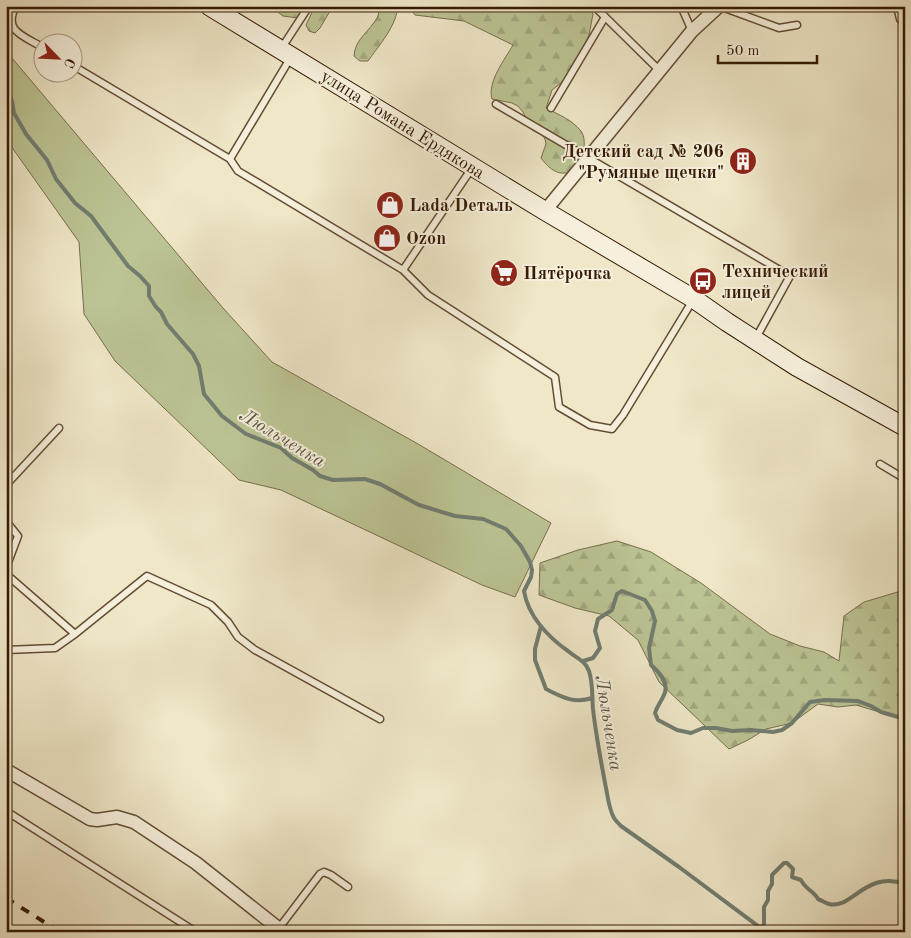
<svg xmlns="http://www.w3.org/2000/svg" width="911" height="938" viewBox="0 0 911 938" font-family="'Old Standard TT',serif">
<style>
.grass{fill:#bcc494;stroke:#786e4c}
.forest{fill:url(#forest-firs);stroke:#786e4c}
.lines{fill:none;stroke-linecap:round;stroke-linejoin:round}
.stream{stroke:#717d70;stroke-width:4}
.lane-casing{stroke:#634c34;stroke-width:9}
.street-casing{stroke:#634c34;stroke-width:15}
.secondary-casing{stroke:#341903;stroke-width:20}
.lane{stroke:#f5efdb;stroke-width:6}
.street{stroke:#f5efdb;stroke-width:12}
.secondary{stroke:#f5efdb;stroke-width:18}
.rail{stroke:#341903;stroke-width:4;stroke-dasharray:9 9;stroke-linecap:butt}
.labels{text-anchor:middle;stroke-width:4;stroke-linejoin:round;paint-order:stroke}
.street-label{font-size:18px;fill:#341903;stroke:#f5efdb}
.poi-label{font-size:18px;font-weight:bold;fill:#341903;stroke:#f5efdb;text-anchor:start}
.water-label{font-size:19px;font-style:italic;fill:#585343;stroke:#f5efdb}
</style>
<defs>
<pattern id="forest-firs" width="22" height="20" patternUnits="userSpaceOnUse" patternTransform="scale(1.25)"><rect width="22" height="20" fill="#bcc494"/><path d="M5 1l3.5 6h-7zM16 11l3.5 6h-7z" fill="#a2a87e"/></pattern>
</defs>
<rect width="100%" height="100%" fill="#efe7c8"/>
<filter id="stains"><feTurbulence type="fractalNoise" baseFrequency=".004" numOctaves="4"/><feColorMatrix values="0 0 0 0 .2 0 0 0 0 .09 0 0 0 0 .02 0 0 0 .5 -.17"/></filter>
<radialGradient id="worn" r=".72"><stop offset=".6" stop-color="#630" stop-opacity="0"/><stop offset="1" stop-color="#630" stop-opacity=".3"/></radialGradient>
<!-- grass -->
<path class="grass" d="M6,51L223,308L272,362L418,444L551,523L515,597L482,585L281,490L239,480L115,361L84,314L79,242L6,139Z"/>
<!-- forest -->
<path class="forest" d="M270,6H305L298,18L283,16Z
M315,6H333L320,28L315,33L309,31L306,25Z
M380,6H397C399,23 377,48 368,61H360L354,56C355,39 369,32 377,18C379,14 379,10 380,6Z
M408,6H547L560,12L566,6H588L593,14L589,35L578,59L561,83L552,90L546,108C559,115 571,119 581,131C593,148 570,198 541,158L546,144L545,139L542,135L532,130L523,112L518,106L512,103L492,99C487,82 505,59 513,45L464,21L415,15Z
M617,541L651,552L701,583L770,634L800,646L824,652L839,661L844,616L864,602L901,591L905,594V717L903,719L856,705L838,707L818,704L792,723L766,729L748,740L729,749L659,682L638,640L609,616L575,608L539,595L540,563L578,550Z"/>
<g class="lines">
<!-- stream -->
<path class="stream" d="M6,87L12,101L14,113L26,134L47,160L56,179L75,203L91,216L128,266L140,276L149,286V296L156,307L161,312L167,324L193,354L199,366L204,394L222,416L246,434L281,448L292,458L313,470L320,476L333,480L365,479L380,484L419,505L455,516L483,519L506,529L521,546L530,562L532,570L531,577L524,591C528,616 548,637 568,651C576,658 585,660 589,671C593,683 592,697 593,709C596,736 601,762 606,788C608,798 609,809 614,818C616,821 619,824 621,826L679,867L766,932
M541,626L535,649V660L546,689C562,697 574,704 592,698
M583,661L593,658L600,648L595,631L598,619L612,610L617,594L622,591L645,600L652,611L655,621L649,648L651,665C659,672 670,683 664,695C661,702 657,706 655,713L658,720L677,730L691,733L703,728H716L732,731L751,730L773,732L782,730L792,723L810,702L825,700L858,701L871,706L881,712L905,719
M761,928L764,924V907L768,900V891L772,884V875L784,863H787L793,869L792,877L801,880C805,889 814,891 818,899C821,900 825,903 829,904C852,910 865,870 905,884"/>
<!-- lane casing -->
<g class="lane-casing">
<path id="lane" d="M16,6C2,31 24,36 42,47
M594,6L660,71
M681,6L692,31
M719,6L779,28L797,25
M897,6L900,19L905,22
M281,49L309,6
M72,65L230,159L238,171L403,270L428,295L555,377L559,407L590,425L612,429L623,415L693,300
M496,104L790,276L756,338
M551,108L605,17
M230,159L291,57
M403,270L472,168
M880,464L905,479
M6,485L59,428
M6,521L18,536L6,568
M6,574L75,634
M6,650L55,648L75,634L147,576L211,605L228,622L238,637L255,650L380,719
M6,811L196,932
M279,928L320,874L324,872L331,875L348,887"/>
</g>
<!-- street casing -->
<g class="street-casing">
<path id="street" d="M545,211L692,31L718,7
M6,770L90,819L97,820L117,817L134,822L196,863L283,932"/>
</g>
<!-- secondary casing -->
<g class="secondary-casing">
<path id="secondary" d="M209,6L545,211L694,299L727,322L797,367L905,427"/>
</g>
<!-- lane -->
<use href="#lane" class="lane"/>
<!-- street -->
<use href="#street" class="street"/>
<!-- secondary -->
<use href="#secondary" class="secondary"/>
<!-- rail -->
<path class="rail" d="M6,898L60,932"/>
</g>
<!-- icons -->
<defs>
<g id="building-disc" transform="scale(1.4375)"><circle r="9.5" fill="#8f2418" stroke="#f5efdb"/><path d="M-4-6H4V6H1V3H-1V6H-4ZM-2.5-4.3h1.7v1.8h-1.7ZM.8-4.3h1.7v1.8H.8ZM-2.5-1h1.7V.8h-1.7ZM.8-1h1.7V.8H.8Z" fill="#fff"/></g>
<g id="shop-disc" transform="scale(1.4375)"><circle r="9.5" fill="#8f2418" stroke="#f5efdb"/><path d="M-5-2.5h2.3a2.7 3.5 0 0 1 5.4 0H5L5.5 6h-11ZM-1.5-2.5h3a1.5 2.3 0 0 0-3 0Z" fill="#fff"/></g>
<g id="supermarket-disc" transform="scale(1.4375)"><circle r="9.5" fill="#8f2418" stroke="#f5efdb"/><path d="M-6-5.5h2.5l.6 2H6L4.5 2H-2.5L-4.4-4H-6ZM-1.5 3.2a1.3 1.3 0 1 0 .1 0ZM3 3.2a1.3 1.3 0 1 0 .1 0Z" fill="#fff"/></g>
<g id="bus-disc" transform="scale(1.4375)"><circle r="9.5" fill="#8f2418" stroke="#f5efdb"/><path d="M-5-6H5V4H4V6H2V4H-2V6H-4V4H-5ZM-3.5-4V0h7V-4ZM-3.5 1.2v1.5H-2V1.2ZM2 1.2v1.5H3.5V1.2Z" fill="#fff"/></g>
</defs>
<g fill-rule="evenodd">
<use href="#building-disc" x="743" y="161"/>
<use href="#shop-disc" x="390" y="205"/>
<use href="#shop-disc" x="387" y="238"/>
<use href="#supermarket-disc" x="504" y="273"/>
<use href="#bus-disc" x="703" y="281"/>
</g>
<g class="labels">
<!-- street labels -->
<g class="street-label">
<text transform="translate(403 124) rotate(32)" y="6">улица Романа Ердякова</text>
</g>
<!-- poi labels -->
<g class="poi-label">
<text x="724" y="157" text-anchor="end">Детский сад № 206<tspan x="724" dy="21">"Румяные щечки"</tspan></text>
<text x="409" y="211">Lada Dеталь</text>
<text x="406" y="244">Ozon</text>
<text x="722" y="277">Технический<tspan x="722" dy="21">лицей</tspan></text>
<text x="523" y="279">Пятёрочка</text>
</g>
<!-- water labels -->
<g class="water-label">
<text transform="translate(283 437) rotate(31)" y="7">Люльченка</text>
<text transform="translate(610 723) rotate(81)" y="7">Люльченка</text>
</g>
</g>
<!-- margin -->
<rect width="911" height="938" fill="none" stroke="#efe7c8" stroke-width="25"/>
<rect x="8" y="8" width="896" height="923" fill="none" stroke="#341903" stroke-width="2.5"/>
<rect x="12" y="12" width="886" height="913" fill="none" stroke="#341903"/>
<!-- north arrow -->
<g transform="translate(58 58) rotate(114)"><circle r="24" fill="#f5efdb" stroke="#a89985"/>
<path d="M0-4L9 19L0 12L-9 19Z" fill="#8f2418"/>
<text y="-8" font-size="14" font-weight="bold" text-anchor="middle" fill="#341903">С</text>
</g>
<!-- scale -->
<path d="M718 55v8h99v-8" fill="none" stroke="#341903" stroke-width="2.5"/>
<text x="726" y="55" font-size="15" fill="#341903" stroke="#f5efdb" stroke-width="4" paint-order="stroke">50 m</text>
<rect width="100%" height="100%" filter="url(#stains)"/>
<rect width="100%" height="100%" fill="url(#worn)"/>
</svg>
